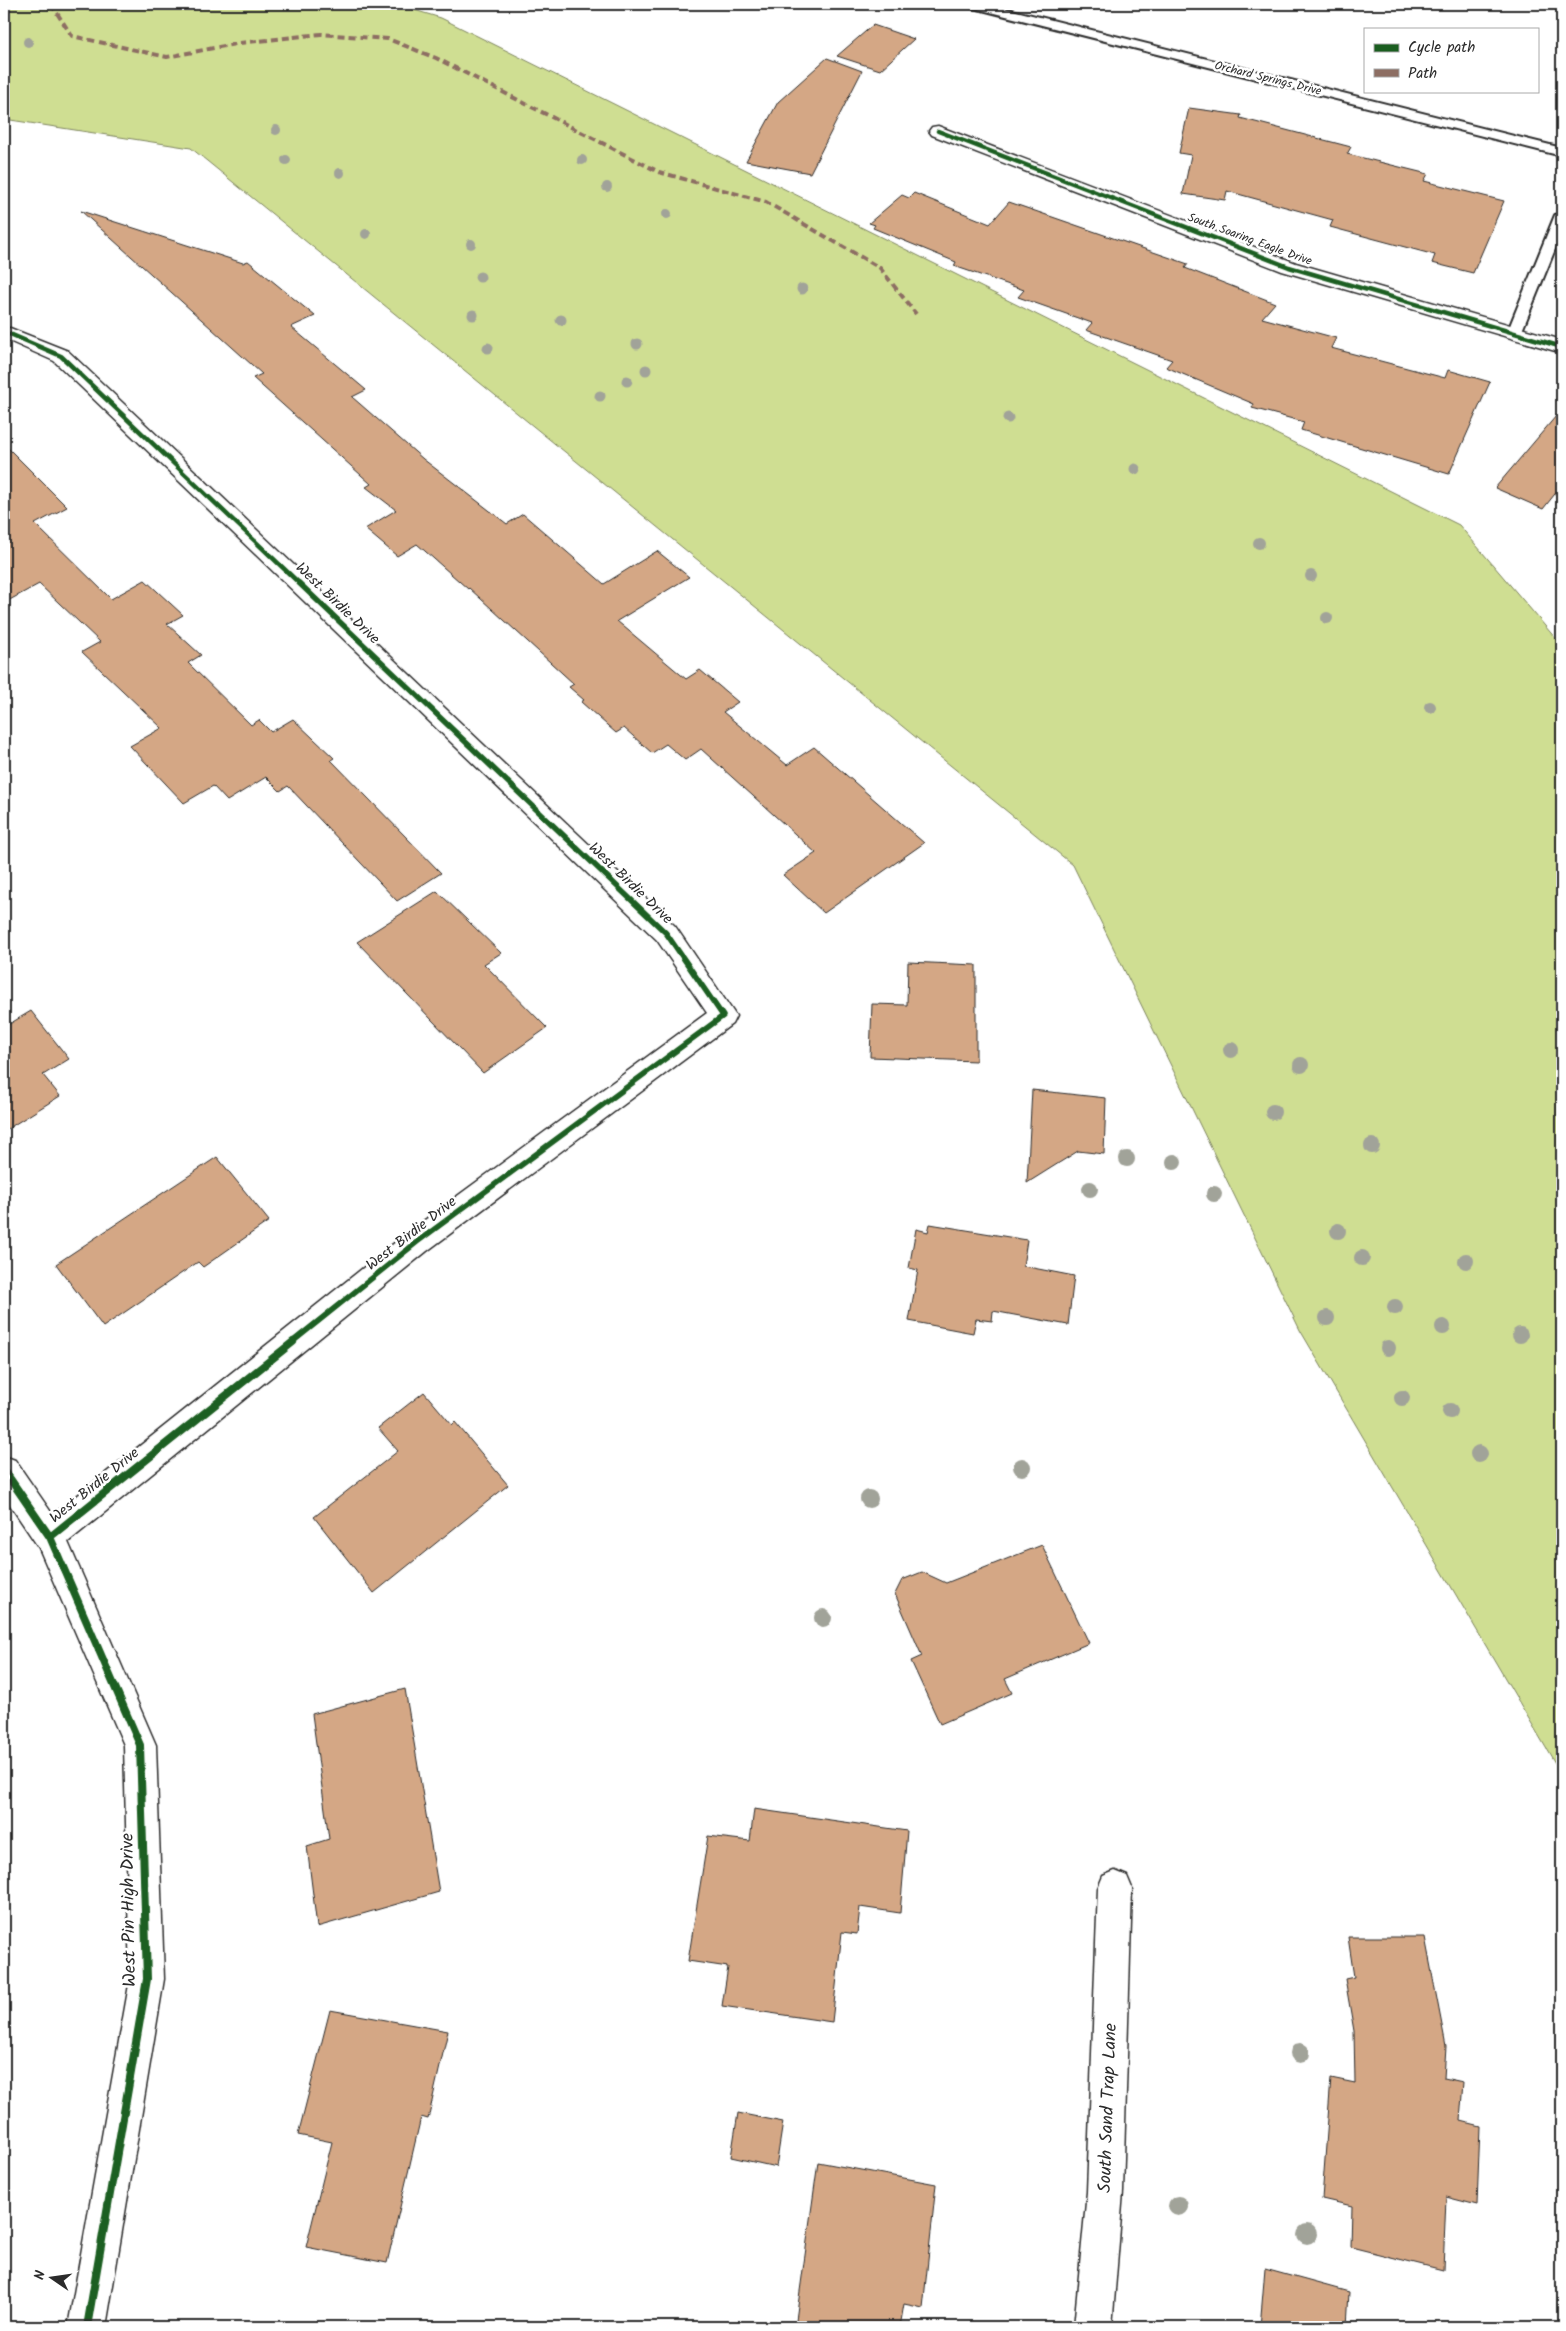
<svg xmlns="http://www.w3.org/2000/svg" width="1566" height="2331" viewBox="0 0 1566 2331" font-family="Kalam,sans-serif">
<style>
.green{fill:#cfde92;stroke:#7d845e}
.building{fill:#d4a785;stroke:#2b2b2b}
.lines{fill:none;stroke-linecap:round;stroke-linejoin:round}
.service-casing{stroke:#2b2b2b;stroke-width:4}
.minor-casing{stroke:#2b2b2b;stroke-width:3}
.service{fill:#fff;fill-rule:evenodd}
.minor{fill:#fff;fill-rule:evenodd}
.quiet{stroke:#8d6e63;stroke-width:4;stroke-dasharray:7 4;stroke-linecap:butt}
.cycleway-far2-casing{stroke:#fff;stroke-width:7}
.cycleway-far1-casing{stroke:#fff;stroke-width:9}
.cycleway-casing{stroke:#fff;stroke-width:11}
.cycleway-far2{stroke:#1b5e20;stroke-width:4.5}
.cycleway-far1{stroke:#1b5e20;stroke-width:5.5}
.cycleway{stroke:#1b5e20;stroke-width:8}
.tree{fill:#a1a399}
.labels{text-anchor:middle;stroke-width:5;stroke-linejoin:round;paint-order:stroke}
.far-street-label{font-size:12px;fill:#2b2b2b;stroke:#fff}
.street-label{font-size:15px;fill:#2b2b2b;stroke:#fff}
.near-street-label{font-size:18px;fill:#2b2b2b;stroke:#fff}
</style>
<rect width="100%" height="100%" fill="#fff"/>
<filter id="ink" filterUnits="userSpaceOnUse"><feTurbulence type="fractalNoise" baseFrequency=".02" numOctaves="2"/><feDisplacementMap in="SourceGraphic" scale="10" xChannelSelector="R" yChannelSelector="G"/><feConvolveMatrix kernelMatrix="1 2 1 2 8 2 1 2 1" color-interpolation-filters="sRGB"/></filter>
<g filter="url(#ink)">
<!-- green -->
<path class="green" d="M4,4H394L441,18L1459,525L1562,646V1775L1300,1330L1073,865L191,148L4,119Z"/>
<!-- building -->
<path class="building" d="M873,25L914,39L880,70L837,56Z
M827,58L862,71L810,173L746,161L778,102Z
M1189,108L1241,115L1240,118L1351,147L1347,154L1428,174L1424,181L1504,201L1473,273L1432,263L1435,255L1330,227L1333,220L1227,191L1225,200L1183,194L1191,155L1179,153Z
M914,193L990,224L1009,202L1188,264L1185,268L1275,303L1262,318L1336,338L1331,348L1445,378L1448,370L1490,382L1449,474L1301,430L1304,422L1252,408L1254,404L1166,367L1172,360L1086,330L1092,323L1018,297L1024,290L954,266L956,262L873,228L875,225L869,223L902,195L909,198Z
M81,211L243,263L248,261L315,316L291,327L366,390L352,397L423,459L507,524L523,514L604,584L657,551L689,577L617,621L686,679L700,670L738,702L723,712L787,765L814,747L924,843L824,913L783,875L816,853L701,749L685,760L666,744L652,753L624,728L616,733L581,702L584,700L569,687L574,684L469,588L468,589L417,544L397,556L365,529L396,510L366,487L371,484L253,378L262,374Z
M1562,409V485L1543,509L1495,488Z
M4,444L67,507L35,524L111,599L145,580L183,615L167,624L201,655L188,663L251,725L259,720L271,732L293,719L334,758L331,760L441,873L397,901L288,786L280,791L266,777L227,801L213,786L184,803L130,746L162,728L82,652L100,642L39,584L4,603Z
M437,891L501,953L484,964L547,1028L483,1073L357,942Z
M908,962L976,965V1061L870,1057L872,1004L907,1005Z
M31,1011L69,1059L43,1075L60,1096L4,1131V1023L6,1026Z
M1032,1090L1106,1098L1104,1154L1078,1151L1027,1183Z
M217,1157L269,1221L203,1267L198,1262L103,1327L56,1264Z
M930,1224L1027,1240L1023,1266L1074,1276L1068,1325L993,1311L992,1321L976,1319L973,1333L909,1321L918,1270L909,1268L916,1229L928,1232Z
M424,1392L452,1425L455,1422L508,1485L374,1593L314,1517L398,1451L378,1428Z
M1042,1545L1089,1643L1005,1679L1012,1693L940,1724L911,1661L922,1656L895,1594L902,1580L922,1572L946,1583Z
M405,1689L439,1892L317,1927L307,1846L329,1839L312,1714Z
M754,1809L907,1831L900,1913L860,1907L857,1934L842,1932L832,2022L722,2006L728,1967L688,1961L708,1836L750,1841Z
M1348,1937H1425L1446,2046L1444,2078L1463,2082L1460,2121L1480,2126L1477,2205L1446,2197L1443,2270L1351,2247L1352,2206L1322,2199L1331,2078L1355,2083L1354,2031L1345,1979L1354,1977Z
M330,2010L448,2031L428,2119L421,2117L387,2263L306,2247L332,2142L298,2135Z
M738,2113L783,2122L776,2167L731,2157Z
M818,2162L936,2184L923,2308L904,2304L900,2327H795Z
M1265,2269L1349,2292L1347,2327H1260Z"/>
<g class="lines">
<!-- service casing -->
<g class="service-casing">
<path id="service" d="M968,4H988L1562,148V156L970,7Z
M1562,211V232L1521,333L1514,338L1509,336L1507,333L1555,215Z"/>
</g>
<!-- minor casing -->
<g class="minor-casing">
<path id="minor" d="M938,126L1296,263L1562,340V353L1282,271L932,135L929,131L932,127Z
M10,328L68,351L675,926L736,1016L732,1024L427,1251L68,1542L156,1745L164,1979L106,2327H68L130,1979L124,1745L39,1548L4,1496V1456L15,1460L53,1515L407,1233L707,1013L657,940L54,361L9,341L4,342V329Z
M1115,1871L1127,1876L1132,1888L1123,2192L1112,2327H1074L1087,2192L1098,1888L1103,1876Z"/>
</g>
<!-- service -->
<use href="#service" class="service"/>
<!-- minor -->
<use href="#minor" class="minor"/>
<!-- quiet -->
<path class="quiet" d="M51,4L72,36L167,57L240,43L321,34L388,39L436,58L659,172L766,202L880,268L916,314"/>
<!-- cycleway-far2 casing -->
<g class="cycleway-far2-casing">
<path id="cycleway-far2" d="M938,131L1289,267L1562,347
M4,336L10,334L61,356L300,584"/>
</g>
<!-- cycleway-far1 casing -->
<g class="cycleway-far1-casing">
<path id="cycleway-far1" d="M291,1343L417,1242L723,1016L666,933L299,583"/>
</g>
<!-- cycleway casing -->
<g class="cycleway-casing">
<path id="cycleway" d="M4,1470L50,1537L140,1745L147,1979L87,2327
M50,1537L293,1342"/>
</g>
<!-- cycleway-far2 -->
<use href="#cycleway-far2" class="cycleway-far2"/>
<!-- cycleway-far1 -->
<use href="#cycleway-far1" class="cycleway-far1"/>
<!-- cycleway -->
<use href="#cycleway" class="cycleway"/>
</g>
<!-- trees -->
<g class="tree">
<circle cx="28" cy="42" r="5"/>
<circle cx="276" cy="130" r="5"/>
<circle cx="286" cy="160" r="5"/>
<circle cx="582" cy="160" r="5"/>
<circle cx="340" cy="173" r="5"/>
<circle cx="607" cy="187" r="5"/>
<circle cx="667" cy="214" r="5"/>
<circle cx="366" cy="234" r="5"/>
<circle cx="471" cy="244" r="5"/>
<circle cx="480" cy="277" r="5.5"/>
<circle cx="802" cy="289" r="5.5"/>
<circle cx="473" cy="315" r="5.5"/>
<circle cx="561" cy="320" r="5.5"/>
<circle cx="637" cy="344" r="5.5"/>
<circle cx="488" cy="348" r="5.5"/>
<circle cx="646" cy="370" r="5.5"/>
<circle cx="627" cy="381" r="5.5"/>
<circle cx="600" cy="396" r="5.5"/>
<circle cx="1008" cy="418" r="5.5"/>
<circle cx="1135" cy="469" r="5.5"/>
<circle cx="1259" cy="543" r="6"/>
<circle cx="1311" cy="576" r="6"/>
<circle cx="1327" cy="618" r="6"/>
<circle cx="1430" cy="707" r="6"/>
<circle cx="1231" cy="1050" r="8"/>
<circle cx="1301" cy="1065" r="8"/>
<circle cx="1273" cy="1112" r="8"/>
<circle cx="1372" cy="1146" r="8"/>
<circle cx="1127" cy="1159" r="8"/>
<circle cx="1174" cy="1162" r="8"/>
<circle cx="1090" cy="1189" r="8"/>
<circle cx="1214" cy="1194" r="8"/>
<circle cx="1338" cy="1231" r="8"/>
<circle cx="1362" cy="1258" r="8"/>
<circle cx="1466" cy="1261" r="8"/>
<circle cx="1395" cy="1307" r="8"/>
<circle cx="1327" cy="1318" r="8"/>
<circle cx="1443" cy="1327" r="8"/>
<circle cx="1520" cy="1335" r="8"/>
<circle cx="1388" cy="1348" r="8"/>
<circle cx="1402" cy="1398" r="8"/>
<circle cx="1450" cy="1411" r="8"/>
<circle cx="1479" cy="1454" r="9"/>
<circle cx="1022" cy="1467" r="9"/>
<circle cx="869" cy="1499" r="9"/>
<circle cx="823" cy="1618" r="9"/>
<circle cx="1300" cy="2053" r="10"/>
<circle cx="1178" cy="2206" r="10"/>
<circle cx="1307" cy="2234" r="10"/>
</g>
</g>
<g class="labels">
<!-- far-street labels -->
<g class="far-street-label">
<text transform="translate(1268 78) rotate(14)" y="4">Orchard Springs Drive</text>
<text transform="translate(1250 239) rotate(20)" y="4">South Soaring Eagle Drive</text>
</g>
<!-- street labels -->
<g class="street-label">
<text transform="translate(338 603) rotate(44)" y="5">West Birdie Drive</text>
<text transform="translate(631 883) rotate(44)" y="5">West Birdie Drive</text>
<text transform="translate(411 1233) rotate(-38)" y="5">West Birdie Drive</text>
<text transform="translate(94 1485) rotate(-39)" y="5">West Birdie Drive</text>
</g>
<!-- near-street labels -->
<g class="near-street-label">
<text transform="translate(128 1910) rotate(-91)" y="6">West Pin High Drive</text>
<text transform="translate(1107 2108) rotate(-88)" y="6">South Sand Trap Lane</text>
</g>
</g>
<!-- margin -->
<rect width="1566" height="2331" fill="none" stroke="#fff" stroke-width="20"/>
<rect x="10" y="10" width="1546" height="2311" fill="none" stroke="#2b2b2b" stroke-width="2" filter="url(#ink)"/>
<!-- legend -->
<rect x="1364" y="28" width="175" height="65" fill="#ffffff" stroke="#aaaaaa"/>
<rect x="1374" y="44" width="25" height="8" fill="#1b5e20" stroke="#aaaaaa"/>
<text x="1408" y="52" font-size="15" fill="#2b2b2b">Cycle path</text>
<rect x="1374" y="69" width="25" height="8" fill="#8d6e63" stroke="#aaaaaa"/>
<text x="1408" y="78" font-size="15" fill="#2b2b2b">Path</text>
<!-- north arrow -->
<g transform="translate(52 2278) rotate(283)" stroke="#ffffff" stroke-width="4" paint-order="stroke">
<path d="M0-4L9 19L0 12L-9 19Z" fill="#2b2b2b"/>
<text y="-8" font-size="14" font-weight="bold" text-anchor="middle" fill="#2b2b2b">N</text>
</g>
</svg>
